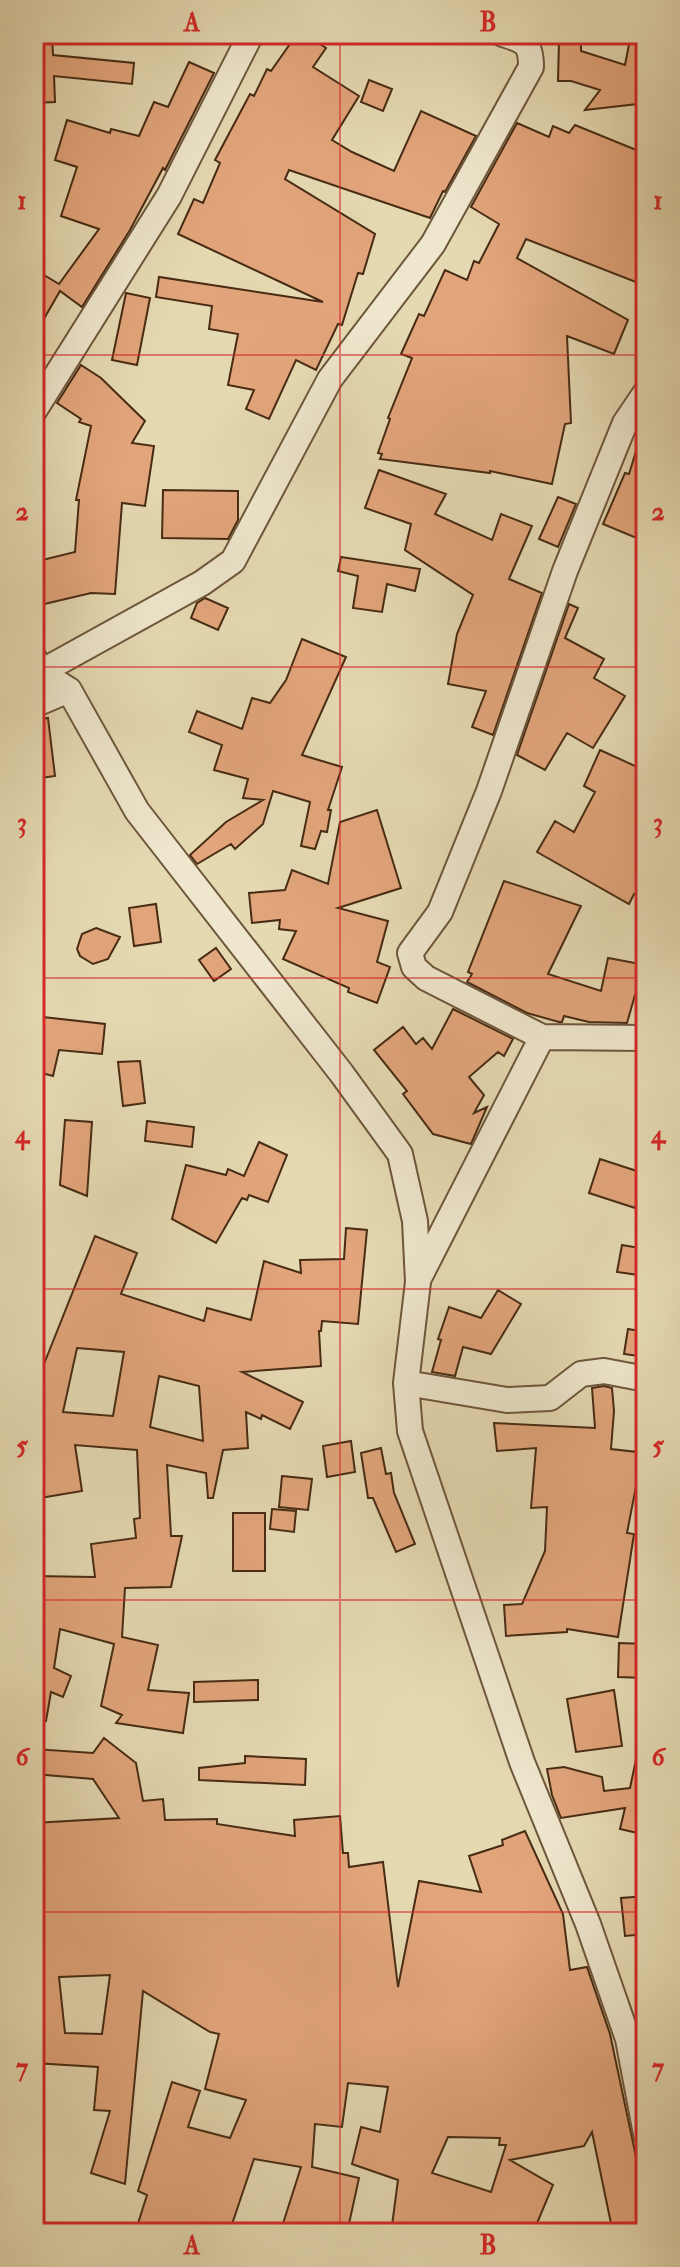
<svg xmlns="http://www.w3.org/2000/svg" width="680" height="2267" viewBox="0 0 680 2267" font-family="'IM FELL Double Pica',serif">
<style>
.building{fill:#e2a57b;stroke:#472b13;stroke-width:2;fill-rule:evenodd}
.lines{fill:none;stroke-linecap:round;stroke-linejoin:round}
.street-casing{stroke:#6e563b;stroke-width:28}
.street{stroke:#eee6cd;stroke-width:24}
.grid{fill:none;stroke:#d62828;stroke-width:2;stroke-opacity:0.55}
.neatline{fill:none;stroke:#d62828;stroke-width:3}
.grid-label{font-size:26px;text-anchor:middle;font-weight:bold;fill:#d62828}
</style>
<rect width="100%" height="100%" fill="#e5d9b2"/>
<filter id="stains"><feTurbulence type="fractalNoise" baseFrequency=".0025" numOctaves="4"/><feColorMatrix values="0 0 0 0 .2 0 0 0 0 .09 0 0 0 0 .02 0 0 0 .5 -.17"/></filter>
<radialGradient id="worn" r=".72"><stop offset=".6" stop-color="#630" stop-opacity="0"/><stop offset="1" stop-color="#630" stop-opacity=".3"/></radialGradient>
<!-- building -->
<path class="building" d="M34,34H52L53,55L134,63L132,84L54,76L55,102L34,103Z
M297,34H304L326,48L313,67L359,96L332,140L352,152L394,171L421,111L476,136L445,192L443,191L430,218L289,170L285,179L375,234L363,274L358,273L342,325L338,324L316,370L296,360L269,419L246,409L254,390L228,385L238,334L209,329L212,306L156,297L159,277L323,302L178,234L194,199L203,203L220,163L215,160L250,94L254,96L267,69L271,71Z
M631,34H646V103L585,110L600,90L571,81H558L559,41L581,42V51L625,65Z
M189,62L214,73L165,170L163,168L130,230L82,307L60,291L34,336V269L59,284L99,229L61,216L77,167L55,160L67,120L110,133L111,129L139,136L154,102L168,107Z
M369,80L392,89L383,111L361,102Z
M517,123L549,137L553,126L569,133L575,125L646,154V286L526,239L517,258L628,320L614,354L567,336L571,423L565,424L552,484L490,471V473L380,459L382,454L378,453L390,419L388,418L412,358L401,354L419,314L424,316L445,270L467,280L474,261L479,263L499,224L471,207Z
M126,293L150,298L137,365L112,360Z
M81,365L101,378L145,421L132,443L154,446L145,506L122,503L115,594L91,593L40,605L34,577V562L75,552L79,500H76L91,426L79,422L81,419L57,403Z
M641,435L646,436V542L603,524L625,473L629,474Z
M379,470L446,494L435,514L492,540L501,514L532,526L509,579L542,593L493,735L472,727L486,691L448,684L457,634L473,595L405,550L411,524L365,508Z
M163,490L238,491V520L228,539L162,538Z
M558,497L576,504L558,547L539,539Z
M341,557L420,569L415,591L387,584L382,612L353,608L358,576L338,571Z
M205,598L228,608L218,630L191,618L197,603Z
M569,604L578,608L565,638L604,659L594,678L625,696L593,748L567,733L545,770L517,755Z
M302,639L346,657L302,755L342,767L328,810H331L327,832L321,831L315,849L301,846L310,802L273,791L263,824L235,849L231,844L197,864L190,855L226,822L263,800L243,798L248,779L214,770L222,745L189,732L197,711L242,729L252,698L270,703L286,680Z
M48,718L55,776L34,779V720Z
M600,750L646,771V885L640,897L634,894L629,904L537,852L555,821L574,832L595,792L584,786Z
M377,810L401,888L338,908L388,921L377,962L390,967L377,1003L348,992L349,988L283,959L296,931L279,929L280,920L252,923L249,893L285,890L292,870L328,884L340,822Z
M504,881L581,906L548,974L601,991L608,958L646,965L640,996L635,995L627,1023L589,1022L564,1016L562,1022H559L527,1013L467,982L472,974L468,972Z
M156,904L161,942L134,946L129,908Z
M96,928L120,937L108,959L93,964L80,956L77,949L82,934Z
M216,948L231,969L214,981L199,960Z
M453,1009L513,1039L504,1056L498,1052L469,1077L484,1095L474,1113L487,1107L471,1144L433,1134L403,1094L407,1091L374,1050L403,1027L416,1044L423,1038L432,1049Z
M34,1016L105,1024L102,1054L59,1050L53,1076L34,1071Z
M140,1061L145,1103L123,1106L118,1062Z
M65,1120L92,1122L87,1196L60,1185Z
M147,1121L194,1127L192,1147L145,1141Z
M259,1142L287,1155L268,1202L249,1195L247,1200L242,1198L216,1243L172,1219L186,1165L226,1175L228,1169L244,1176Z
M600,1159L646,1174L635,1208L589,1193Z
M346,1228L367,1230L358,1324L322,1321L321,1331H319L321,1366L242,1372L303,1402L290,1429L262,1415L261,1419L246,1412L248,1448L223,1450L213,1498H208L206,1473L167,1465L171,1536H182L171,1587L125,1588L122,1637L158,1645L148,1690L189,1693L183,1733L116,1723L122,1715L101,1706L114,1644L60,1629L54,1668L71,1676L63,1697L51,1692L46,1721L34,1720V1576L95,1577L91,1544L136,1538L134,1519L140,1518L137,1450L75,1445L82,1491L34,1499V1373L40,1374L95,1236L137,1253L121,1294L204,1321L207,1308L251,1320L264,1261L301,1273L300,1260L344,1259ZM77,1348L124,1352L113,1416L63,1412ZM159,1376L199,1386L203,1441L150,1427Z
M622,1245L646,1249V1276L617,1272Z
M498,1290L521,1304L491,1354L463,1347L455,1376L432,1372L441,1340L438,1339L449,1307L481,1318Z
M628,1329L646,1332V1357L624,1354Z
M604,1386L612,1388L614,1411L611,1449L646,1453V1477L638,1476L627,1533L634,1534L618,1637L567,1629V1632L506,1636L504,1605L522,1604L545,1551L547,1507L531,1508L536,1448L497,1451L494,1423L595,1428L592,1388Z
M351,1441L355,1472L327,1477L323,1446Z
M381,1448L386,1474L391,1473L394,1493L415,1544L396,1552L373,1498H368L361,1453Z
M282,1476L312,1479L308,1510L279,1507Z
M272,1509L296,1511L294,1532L270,1529Z
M233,1513H265V1571H233Z
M619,1643L646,1644L645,1678L618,1677Z
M258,1680V1700L194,1702V1682Z
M614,1690L622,1746L576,1752L567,1699Z
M104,1738L136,1763L143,1801L163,1799L165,1820L217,1819V1824L295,1836L294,1820L340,1816L343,1853H348L349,1867L383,1862L398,1987L419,1881L481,1892L469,1856L503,1845L502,1840L525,1831L563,1914L570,1970L587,1967L610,2034L646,2204V2233H613L592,2132L584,2146L510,2160L553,2185L533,2233H391L398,2180L352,2164L361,2127L380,2132L388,2087L348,2083L342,2127L315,2124L312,2167L359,2178L347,2233H280L301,2167L254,2159L229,2233H135L147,2195L138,2191L172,2082L200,2091L188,2127L230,2138L246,2100L205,2089L219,2034L210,2032L143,1991L125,2184L91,2173L110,2111L94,2110L98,2067L34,2063V1823L119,1818L93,1779L34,1774V1749L93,1753ZM110,1975L102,2034L65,2033L59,1977ZM448,2137L500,2138L499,2145H506L491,2192L432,2173Z
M637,1755L646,1756V1835L620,1829L625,1808L561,1818L552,1795L547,1769L564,1767L602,1777L604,1791L630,1788Z
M245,1756L306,1759L305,1785L199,1780V1768L245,1763Z
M646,1896V1934L625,1936L621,1898Z"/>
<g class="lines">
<!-- street casing -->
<g class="street-casing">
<path id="street" d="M646,392L625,423L565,571L489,791L440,912L410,953L414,967L426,978L542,1037L646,1038
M34,411L169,196L251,34
M34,658L41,672L69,690L137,811L342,1074L400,1154L415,1221L418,1282L406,1383L410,1431L522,1762L588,1924L628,2039L646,2134
M41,672L202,583L233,561L330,379L433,244L531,67C531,42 524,41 503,34
M34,705L69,690
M418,1280L542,1037
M406,1383L507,1400L550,1398L581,1374L604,1371L646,1379"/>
</g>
<!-- street -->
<use href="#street" class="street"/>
</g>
<!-- grid -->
<path class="grid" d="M340,34V2233M34,355H646M34,667H646M34,978H646M34,1289H646M34,1600H646M34,1912H646"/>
<!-- margin -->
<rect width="680" height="2267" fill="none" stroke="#e5d9b2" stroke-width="88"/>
<rect x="44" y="44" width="592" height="2179" class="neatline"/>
<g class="grid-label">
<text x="192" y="31">A</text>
<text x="488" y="31">B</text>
<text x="22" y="209">1</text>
<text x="658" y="209">1</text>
<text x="22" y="520">2</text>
<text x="658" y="520">2</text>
<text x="22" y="831">3</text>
<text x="658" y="831">3</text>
<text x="22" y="1143">4</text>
<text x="658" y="1143">4</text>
<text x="22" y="1454">5</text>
<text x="658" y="1454">5</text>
<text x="22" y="1765">6</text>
<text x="658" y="1765">6</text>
<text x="22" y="2076">7</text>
<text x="658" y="2076">7</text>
<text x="192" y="2254">A</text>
<text x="488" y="2254">B</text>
</g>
<rect width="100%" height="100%" filter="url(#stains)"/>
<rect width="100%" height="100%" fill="url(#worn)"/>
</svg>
